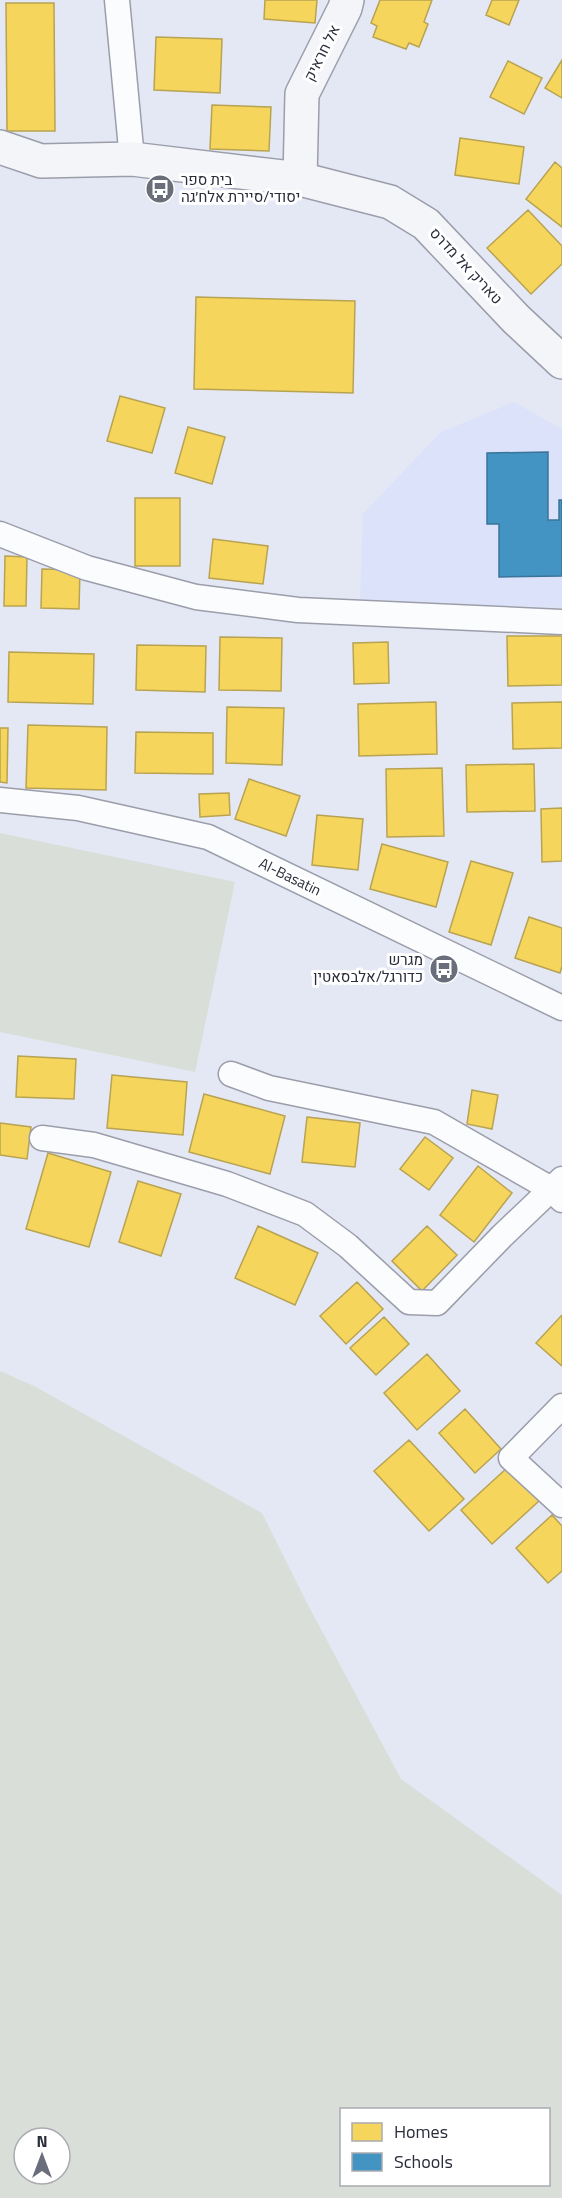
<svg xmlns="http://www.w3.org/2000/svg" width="562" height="2198" viewBox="0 0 562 2198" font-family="'Titillium Web',Heebo,sans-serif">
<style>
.built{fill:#dbe2fa}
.green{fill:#d9ded8;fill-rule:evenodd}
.homes{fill:#f6d55c;stroke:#b8a352;stroke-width:1.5}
.schools{fill:#4393c3;stroke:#3b749a;stroke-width:1.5}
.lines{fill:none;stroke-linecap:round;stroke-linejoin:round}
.street-casing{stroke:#9b9eaa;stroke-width:27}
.secondary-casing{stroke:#9b9eaa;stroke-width:36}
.street{stroke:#fbfcfd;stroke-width:24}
.secondary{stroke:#f3f5f9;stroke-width:33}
.labels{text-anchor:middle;stroke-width:6;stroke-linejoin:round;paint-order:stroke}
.street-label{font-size:15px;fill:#292d3a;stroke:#fff}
.poi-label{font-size:15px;fill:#292d3a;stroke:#fff;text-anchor:start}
</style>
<rect width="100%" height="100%" fill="#e4e8f4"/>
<!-- built -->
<path class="built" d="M514,402L562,429V608L360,599L363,514L441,432Z"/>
<!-- green -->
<path class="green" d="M0,833L235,882L195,1072L0,1032Z
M0,1371L34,1386L262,1513L307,1603L401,1779L562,1895V2198H0ZM342,2110H548V2184H342ZM24,2138H60V2174H24Z"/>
<!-- homes -->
<path class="homes" d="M265,0H317L315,23L264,19Z
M380,0H432L424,22L428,24L419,47L409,43L406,49L373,37L377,26L371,23Z
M492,0H519L509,25L486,15Z
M6,3H54L55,131H7Z
M156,37L222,39L220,93L154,90Z
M562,60V98L545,88Z
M508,61L542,78L524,114L490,97Z
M212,105L271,107L269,151L210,149Z
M460,138L524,147L519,184L455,175Z
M555,162L562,168V227L526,199Z
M528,210L562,246V264L531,294L487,248Z
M196,297L355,301L353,393L194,389Z
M120,396L165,408L152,453L107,441Z
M188,427L225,437L212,484L175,473Z
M135,498H180V566H135Z
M213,539L268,546L263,584L209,578Z
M5,556L27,557L26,606H4Z
M42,569L80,570L79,609L41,608Z
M507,636H562V685L508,686Z
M220,637L282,638L281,691L219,690Z
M388,642L389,683L354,684L353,643Z
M137,645L206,646L205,692L136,690Z
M9,652L94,654L93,704L8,702Z
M436,702L437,754L359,756L358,704Z
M562,702V748L513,749L512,703Z
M227,707L284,708L282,765L226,763Z
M28,725L107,727L106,790L26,788Z
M0,728H8L7,783L0,782Z
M136,732L213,733V774L135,773Z
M534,764L535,811L467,812L466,765Z
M442,768L444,836L387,837L386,769Z
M249,779L300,796L286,836L235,819Z
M229,793L230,815L200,817L199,794Z
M562,808V861L542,862L541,809Z
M317,815L363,819L358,870L312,865Z
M382,844L448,862L436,907L370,889Z
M471,861L513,873L491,945L449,932Z
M529,917L562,928V966L560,973L515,958Z
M18,1056L76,1059L74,1099L16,1097Z
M112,1075L187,1082L183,1135L107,1128Z
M472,1090L498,1095L492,1129L467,1124Z
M204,1094L285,1116L270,1174L189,1152Z
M307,1117L360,1123L355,1167L302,1162Z
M0,1123L31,1127L27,1159L0,1155Z
M425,1137L453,1158L429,1190L400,1169Z
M48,1153L111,1172L89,1247L26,1229Z
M478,1166L512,1193L474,1242L440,1215Z
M138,1181L181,1194L161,1256L119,1242Z
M258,1226L318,1253L295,1305L235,1278Z
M427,1226L457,1255L422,1291L392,1261Z
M357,1282L383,1309L346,1344L320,1316Z
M562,1315V1366L536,1343Z
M384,1317L409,1344L376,1375L350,1348Z
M427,1354L460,1391L417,1430L384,1393Z
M465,1409L501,1449L475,1473L439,1433Z
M409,1440L464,1499L429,1531L374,1471Z
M508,1467L539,1501L492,1544L461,1510Z
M552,1515L562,1526V1571L548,1583L516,1548Z"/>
<!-- schools -->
<path class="schools" d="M548,452V520H559V500H562V576L499,577V524H487V453Z"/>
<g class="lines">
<!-- street casing -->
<g class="street-casing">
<path id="street" d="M117,0L132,159
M0,534L87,568L196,597L298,610L562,622
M0,800L78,808L208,837L562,1008
M231,1074L269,1088L434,1122L551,1189L562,1200
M42,1138L94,1145L227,1184L305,1214L348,1246L409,1302L437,1303L502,1236L562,1179
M562,1406L511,1458L562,1505"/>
</g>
<!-- secondary casing -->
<g class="secondary-casing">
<path id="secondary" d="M0,147L41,161L132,159L300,179L390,202L426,224L516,319L562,362
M300,179L302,94L345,8L347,0"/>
</g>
<!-- street -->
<use href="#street" class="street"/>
<!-- secondary -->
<use href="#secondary" class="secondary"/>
</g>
<!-- icons -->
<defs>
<g id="bus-disc" transform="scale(1.5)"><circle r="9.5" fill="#6a6e7b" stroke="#fff"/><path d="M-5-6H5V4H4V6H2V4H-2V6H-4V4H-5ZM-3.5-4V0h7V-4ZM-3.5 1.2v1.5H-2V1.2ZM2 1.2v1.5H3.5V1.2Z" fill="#fff"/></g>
</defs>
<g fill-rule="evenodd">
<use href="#bus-disc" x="160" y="189"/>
<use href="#bus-disc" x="444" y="969"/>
</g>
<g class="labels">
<!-- street labels -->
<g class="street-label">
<text transform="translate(322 53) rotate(-63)" y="5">אל חראיק</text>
<text transform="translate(466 266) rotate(47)" y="5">טאריק אל מדרס</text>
<text transform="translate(290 877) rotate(26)" y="5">Al-Basatin</text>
</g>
<!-- poi labels -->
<g class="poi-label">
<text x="181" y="185">בית ספר<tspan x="181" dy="17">יסודי/סיירת אלח׳גה</tspan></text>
<text x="423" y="965" text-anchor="end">מגרש<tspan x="423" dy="17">כדורגל/אלבסאטין</tspan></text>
</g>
</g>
<!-- legend -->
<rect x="340" y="2108" width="210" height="78" fill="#ffffff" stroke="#a9abb0" stroke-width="1.5"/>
<rect x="352" y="2123" width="30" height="18" fill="#f6d55c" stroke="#a9abb0" stroke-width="1.5"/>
<text x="394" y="2138" font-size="18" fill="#292d3a">Homes</text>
<rect x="352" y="2153" width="30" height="18" fill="#4393c3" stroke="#a9abb0" stroke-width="1.5"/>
<text x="394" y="2168" font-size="18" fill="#292d3a">Schools</text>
<!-- north arrow -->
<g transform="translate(42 2156)"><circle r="28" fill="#ffffff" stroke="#a9abb0" stroke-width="1.5"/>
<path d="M0-4.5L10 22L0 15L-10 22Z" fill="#6a6e7b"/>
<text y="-9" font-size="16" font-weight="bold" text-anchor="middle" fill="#292d3a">N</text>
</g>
</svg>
